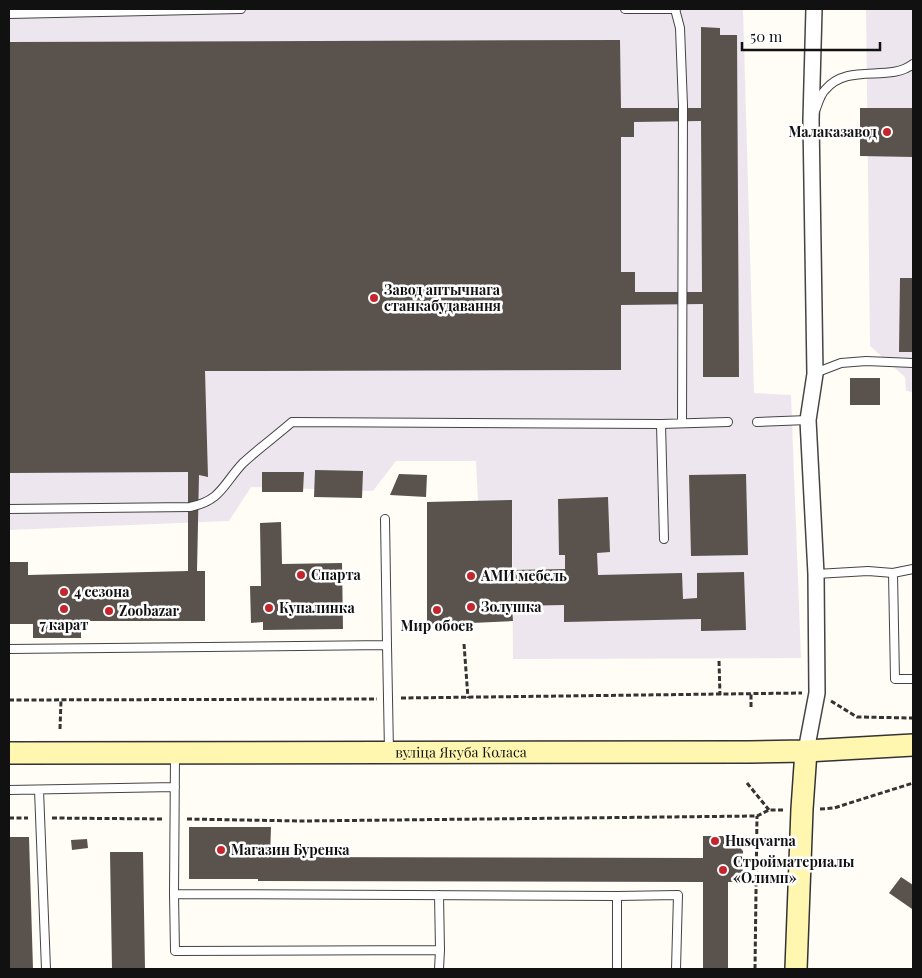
<svg xmlns="http://www.w3.org/2000/svg" width="922" height="978" viewBox="0 0 922 978" font-family="'Playfair Display',serif">
<style>
.industrial{fill:#eee6ef}
.building{fill:#5a524d;fill-rule:evenodd}
.lines{fill:none;stroke-linecap:round;stroke-linejoin:round}
.service-casing{stroke:#444;stroke-width:10}
.minor-casing{stroke:#444;stroke-width:18}
.secondary-casing{stroke:#333;stroke-width:24}
.path{stroke:#333;stroke-width:3;stroke-dasharray:5 2.5;stroke-linecap:butt}
.service{stroke:#fff;stroke-width:8}
.minor{stroke:#fff;stroke-width:15}
.secondary{stroke:#fff6b0;stroke-width:21}
.poi-dot{fill:#c4262e;stroke:#fff;stroke-width:2}
.labels{text-anchor:middle;stroke-width:5;stroke-linejoin:round;paint-order:stroke}
.poi-label{font-size:14px;font-weight:bold;fill:#111;stroke:#fff;text-anchor:start}
.street-label{font-size:14px;fill:#111;stroke:#fff}
</style>
<rect width="100%" height="100%" fill="#fffdf5"/>
<!-- industrial -->
<path class="industrial" d="M9,9H743L754,393L791,395L801,658L513,659L512,500L478,501L476,461H396L373,491L251,487L229,521L9,530Z
M866,9H913V392L906,391L905,377L870,346Z"/>
<!-- building -->
<path class="building" d="M701,27L720,28V35H737L739,377H703V304L621,305V370L205,371L208,477L199,475L197,571H205V621H81V638H33V624H9V562H28V575L188,571V472L9,473V42L620,40L621,108H701ZM701,121L702,292H635V272H621V137H634V122Z
M860,108H913V157L860,156Z
M900,278H913V352H899Z
M850,378H880V405H850Z
M315,470L363,471L362,498L314,497Z
M262,472H304L303,492H262Z
M399,474L427,475L426,497L390,495Z
M746,474L748,555L691,556L689,475Z
M608,497L610,552L597,553L598,575L682,573L683,599L697,598V573L744,572L746,630L701,631V619L564,622V605L512,606L513,621L427,625V502L512,500V570L565,569V555H559L558,499Z
M281,522L282,564L342,563L343,629L263,630V622L251,623L250,586H261L260,523Z
M189,827H271L270,857L703,858V836H730L743,851V882H728V969H703V882L258,881V879H189Z
M9,837H29L33,969H9Z
M87,839L88,848L72,850L71,840Z
M110,852H143L145,969H112Z
M901,877L913,885L912,909L889,893Z"/>
<g class="lines">
<!-- service casing -->
<g class="service-casing">
<path id="service" d="M625,9H676
M675,9L680,28L683,106L682,423
M9,14L241,9
M815,111C818,104 820,95 825,90C848,62 889,83 913,64
M815,373L841,363L866,361L913,363
M757,422L808,420
M9,509L190,507C222,500 223,484 243,463C258,449 276,436 292,422L661,424
M385,519L387,645
M664,539L661,424L728,422
M893,573L895,679H913
M816,574L868,571L893,573L913,569
M9,649L387,645L389,752
M175,755L174,894L617,896V969
M9,790L175,787
M39,790L46,969
M174,894L175,951L440,950L439,969
M439,895L440,950
M617,896L678,895L676,969"/>
</g>
<!-- minor casing -->
<g class="minor-casing">
<path id="minor" d="M806,751L817,693L816,574L808,420L815,374L811,120L814,9"/>
</g>
<!-- secondary casing -->
<g class="secondary-casing">
<g id="secondary">
<path id="s1" d="M9,753L749,752L806,751L913,745"/>
<path d="M796,969L802,809L806,751"/>
</g>
</g>
<!-- path -->
<path class="path" d="M464,644L468,698
M719,661L720,695
M401,698L802,693
M9,700L377,699
M831,701L857,717L913,718
M751,707V694
M60,729L61,700
M747,783L769,810
M820,809L834,808L913,783
M9,818H28
M52,818L163,819
M187,819L301,821L757,816L769,810H784
M755,969L757,816"/>
<!-- service -->
<use href="#service" class="service"/>
<!-- minor -->
<use href="#minor" class="minor"/>
<!-- secondary -->
<use href="#secondary" class="secondary"/>
</g>
<!-- markers -->
<g class="poi-dot">
<circle cx="887" cy="132" r="5"/>
<circle cx="374" cy="298" r="5"/>
<circle cx="301" cy="575" r="5"/>
<circle cx="471" cy="576" r="5"/>
<circle cx="64" cy="592" r="5"/>
<circle cx="471" cy="607" r="5"/>
<circle cx="269" cy="608" r="5"/>
<circle cx="64" cy="609" r="5"/>
<circle cx="437" cy="610" r="5"/>
<circle cx="109" cy="611" r="5"/>
<circle cx="715" cy="841" r="5"/>
<circle cx="221" cy="850" r="5"/>
<circle cx="723" cy="870" r="5"/>
</g>
<g class="labels">
<!-- poi labels -->
<g class="poi-label">
<text x="877" y="137" text-anchor="end">Малаказавод</text>
<text x="384" y="295">Завод аптычнага<tspan x="384" dy="16">станкабудавання</tspan></text>
<text x="311" y="580">Спарта</text>
<text x="481" y="581">АМИ мебель</text>
<text x="74" y="597">4 сезона</text>
<text x="481" y="612">Золушка</text>
<text x="279" y="613">Купалинка</text>
<text x="119" y="616">Zoobazar</text>
<text x="64" y="630" text-anchor="middle">7 карат</text>
<text x="437" y="631" text-anchor="middle">Мир обоев</text>
<text x="725" y="846">Husqvarna</text>
<text x="231" y="855">Магазин Буренка</text>
<text x="733" y="867">Стройматериалы<tspan x="733" dy="16">«Олимп»</tspan></text>
</g>
<!-- street labels -->
<g class="street-label">
<text dy="5" stroke="none"><textPath href="#s1" startOffset="452">вуліца Якуба Коласа</textPath></text>
</g>
</g>
<!-- border -->
<rect width="922" height="978" fill="none" stroke="#111111" stroke-width="20"/>
<!-- scale -->
<path d="M742 42v8h138v-8" fill="none" stroke="#111111" stroke-width="2.5"/>
<text x="750" y="42" font-size="15" fill="#111111" stroke="#ffffff" stroke-width="4" paint-order="stroke">50 m</text>
</svg>
